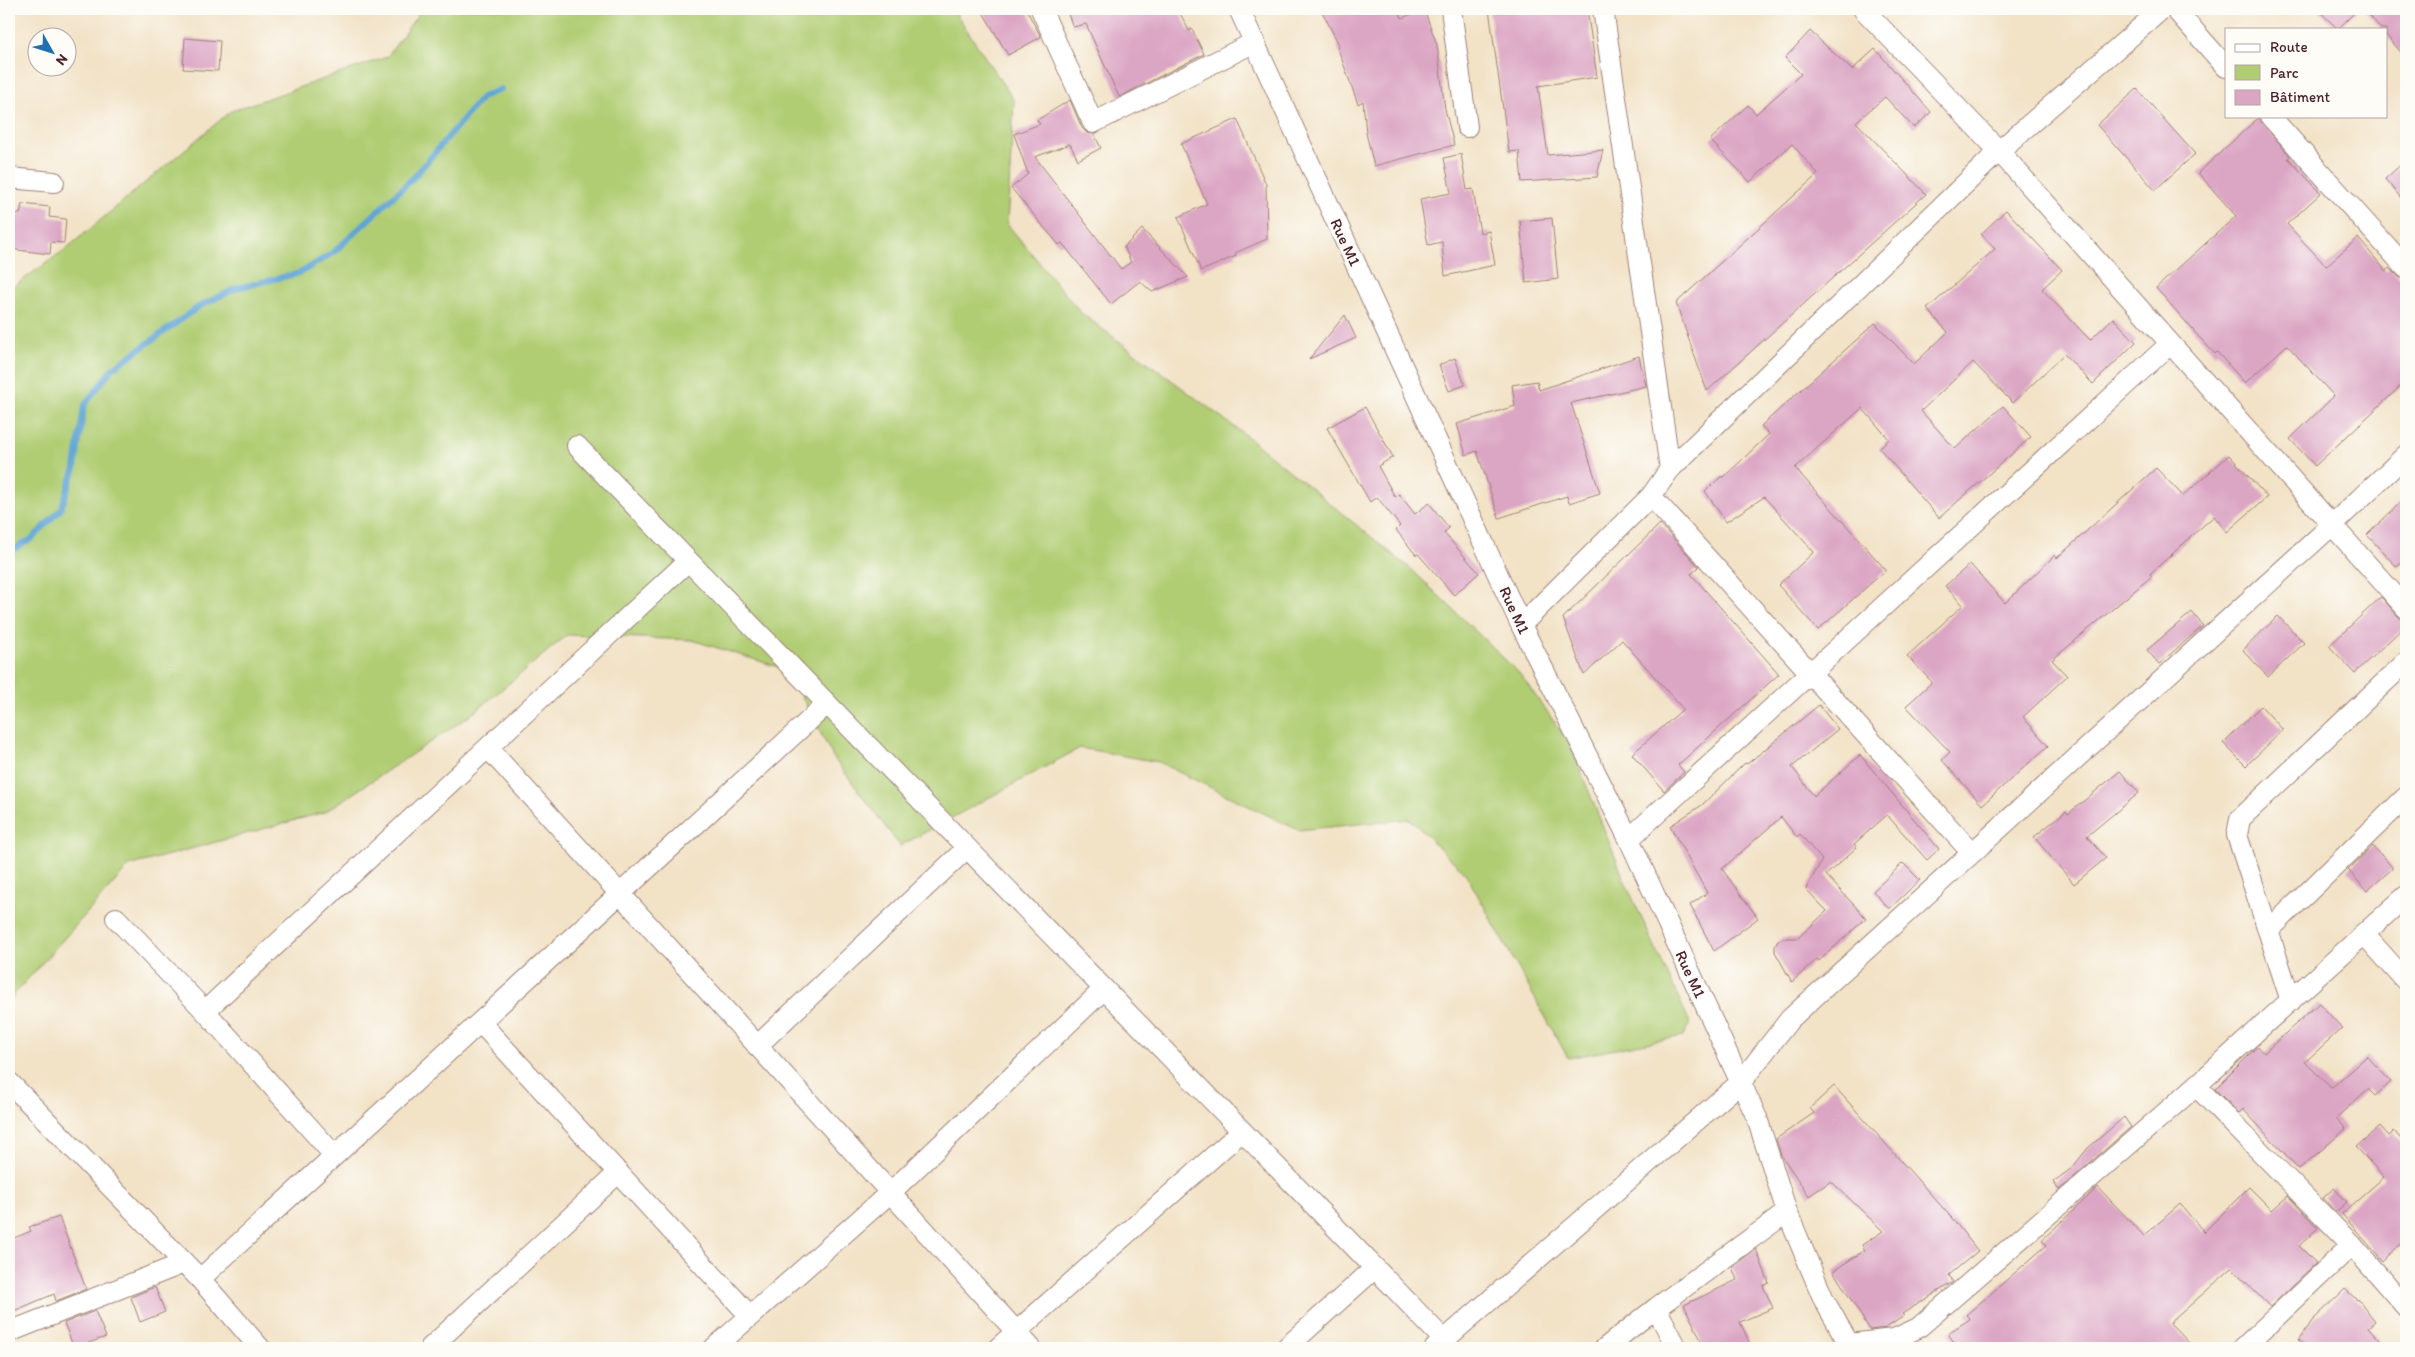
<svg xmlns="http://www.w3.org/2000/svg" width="2415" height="1357" viewBox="0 0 2415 1357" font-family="Itim,sans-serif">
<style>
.green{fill:#b0cd73;stroke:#7d764f}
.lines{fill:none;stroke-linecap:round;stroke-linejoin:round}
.stream{stroke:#5fa4d4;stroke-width:6}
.building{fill:#dba5c4}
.minor-casing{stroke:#9e8078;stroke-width:22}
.minor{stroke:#fff;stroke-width:20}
.labels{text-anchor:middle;stroke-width:4;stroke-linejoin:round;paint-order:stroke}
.street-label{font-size:16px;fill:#4a1f2b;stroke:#fdfcf7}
</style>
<rect width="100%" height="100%" fill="#fdfcf7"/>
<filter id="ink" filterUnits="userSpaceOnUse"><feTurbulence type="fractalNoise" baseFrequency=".02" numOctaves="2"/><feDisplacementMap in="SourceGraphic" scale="10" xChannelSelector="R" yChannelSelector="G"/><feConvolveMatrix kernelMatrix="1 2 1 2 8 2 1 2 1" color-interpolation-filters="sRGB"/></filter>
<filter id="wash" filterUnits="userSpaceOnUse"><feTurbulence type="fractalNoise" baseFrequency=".0096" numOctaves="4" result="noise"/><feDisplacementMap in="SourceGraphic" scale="20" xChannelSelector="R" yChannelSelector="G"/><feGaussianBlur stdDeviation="1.12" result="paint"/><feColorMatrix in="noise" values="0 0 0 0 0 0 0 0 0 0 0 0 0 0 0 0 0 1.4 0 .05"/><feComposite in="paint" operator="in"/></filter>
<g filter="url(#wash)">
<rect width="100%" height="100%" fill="#f2e2c6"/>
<!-- green -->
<path class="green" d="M422,9H953L1014,101L1007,224L1081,313L1244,434L1412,570L1519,673L1569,742L1626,884L1690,1023L1683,1036L1568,1058L1466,874L1410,819L1298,830L1158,762L1080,748L900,846L833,757L788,670L692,640L567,635L471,715L325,812L129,866L9,1000V290L67,248L231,111L387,57Z"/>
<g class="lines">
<!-- stream -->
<path class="stream" d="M9,552L33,538L61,509L75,468L84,406L112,369L200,306L237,288L300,273L334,252L414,177L482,97L501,89"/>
</g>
<g id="blocks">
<!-- building -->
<path class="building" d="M981,9H1026L1041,37L1008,55Z
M1066,9H1178L1189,31L1192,29L1204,54L1119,97L1086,24L1073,27Z
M1321,9H1398L1402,18L1424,9L1437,45L1445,109L1454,145L1374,166L1366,133L1363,101L1358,104L1337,46L1339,45Z
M1489,9H1587L1597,77L1538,86L1548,155L1603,150L1597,177L1522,182L1519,151L1509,152Z
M2317,9H2358L2338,29Z
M2364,9H2406V58L2386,35V29H2381Z
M1810,31L1852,70L1875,49L1931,112L1914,128L1885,97L1856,122L1926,194L1707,391L1676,303L1818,174L1792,144L1750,182L1710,140L1748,105L1756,114L1801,74L1785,58Z
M185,38L220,41L218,71L183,69Z
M2137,89L2195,154L2155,190L2097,125Z
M1070,100L1082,128L1087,133L1094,134L1101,148L1078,160L1070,144L1035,157L1121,269L1131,262L1124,247L1142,229L1188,277L1152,292L1140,281L1111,304L1062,243L1059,245L1011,188L1028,174L1014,134L1040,124L1037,120Z
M2258,118L2290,156L2288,158L2321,193L2287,224L2326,266L2358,238L2386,271L2390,268L2406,284V381L2315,466L2290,439L2334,396L2287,345L2245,383L2217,352L2215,354L2200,338L2156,288L2236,216L2198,173Z
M1237,119L1266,184L1267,239L1235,253L1236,256L1201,271L1178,217L1207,204L1181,144Z
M1461,154L1467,190L1473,189L1480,233L1489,231L1495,265L1445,276L1442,242L1428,245L1420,199L1451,193L1444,158Z
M2406,160V204L2385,179Z
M22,204L50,207L49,217L66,219L64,243L51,242L50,254L9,249V213L20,214Z
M2006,210L2062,270L2042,289L2090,340L2113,318L2136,342L2093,384L2064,354L2013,403L1973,362L1921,411L1955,449L2003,406L2031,437L1939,518L1879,448L1889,439L1862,408L1795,468L1886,570L1818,630L1778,585L1814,552L1764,497L1726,522L1705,491L1722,476L1723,478L1769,434L1761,426L1875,323L1914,364L1948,332L1927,309L1995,249L1981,234Z
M1552,218L1558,279L1526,283L1520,221Z
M1345,315L1356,338L1309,359Z
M1639,356L1646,386L1571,403L1600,493L1569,503L1567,496L1499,518L1477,451L1466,455L1457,424L1515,406L1512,385L1537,381L1539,390Z
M1455,358L1465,385L1449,391L1439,365Z
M1365,407L1393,457L1378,466L1395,497L1399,494L1415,514L1429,503L1449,528L1444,533L1479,573L1454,595L1418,554L1416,555L1396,530L1400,526L1377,497L1370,502L1327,428Z
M2229,455L2267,497L2227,532L2214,516L2150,574L2152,576L2052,660L2067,676L2023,717L2048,746L1982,805L1942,760L1950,752L1906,706L1932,682L1907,656L1963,605L1945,586L1970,564L2005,603L2055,555L2057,558L2156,468L2183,496Z
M2406,497V559L2397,567L2367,535Z
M1660,524L1699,567L1691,574L1779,674L1678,765L1684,772L1664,791L1632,754L1683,709L1622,640L1584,675L1563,618Z
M2381,597L2406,625L2355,673L2329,646Z
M2192,612L2203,626L2159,664L2147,650Z
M2278,616L2304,643L2268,677L2243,650Z
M1819,705L1838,729L1792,767L1814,796L1860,755L1939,849L1927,860L1887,815L1854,844L1857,847L1826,875L1866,918L1819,961L1817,959L1792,982L1775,952V946L1778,941L1783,938H1798L1827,911L1806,889L1822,860L1800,834L1797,837L1781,817L1722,869L1758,918L1714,951L1690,905L1707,893L1670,826L1702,805L1745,763L1747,764Z
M2261,706L2283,730L2246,766L2223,743Z
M2120,771L2139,793L2087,836L2106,858L2074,884L2034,837L2066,811L2068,814Z
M2373,846L2393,868L2367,891L2348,870Z
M1903,863L1920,880L1889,909L1873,891Z
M2319,1003L2342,1028L2305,1062L2331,1088L2367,1056L2391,1082L2375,1096L2368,1089L2336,1118L2346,1129L2299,1169L2243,1109L2239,1113L2215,1089L2258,1046L2264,1053Z
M1834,1086L1951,1217L1978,1251L1949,1275L1953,1282L1902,1314L1904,1316L1886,1328L1870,1330L1833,1271L1865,1250L1862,1245L1883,1231L1831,1181L1809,1196L1781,1155L1776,1139L1814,1113L1810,1108Z
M2124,1117L2131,1127L2059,1190L2053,1182L2072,1168L2088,1148Z
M2380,1126L2389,1136L2394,1131L2406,1145V1239L2383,1261L2342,1214L2384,1177L2356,1147Z
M2098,1187L2144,1236L2180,1204L2204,1232L2249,1187L2272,1210L2288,1196L2318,1228L2299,1246L2316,1263L2270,1307L2232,1268L2170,1323L2194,1348H1957L1948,1333L1970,1319L1966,1315L2047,1245L2042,1240Z
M2334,1188L2347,1202L2336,1212L2323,1198Z
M59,1217L86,1289L56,1301L54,1294L9,1313V1240L31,1231L29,1227Z
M1756,1249L1769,1283L1763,1286L1773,1308L1740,1322L1752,1348H1705L1684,1305L1737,1280L1732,1267Z
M155,1287L165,1312L140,1322L131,1297Z
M2345,1289L2357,1300L2358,1299L2375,1321L2368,1327L2387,1348H2309L2299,1340L2312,1321Z
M95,1311L106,1337L74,1348L64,1323Z"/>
</g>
</g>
<g filter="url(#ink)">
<use href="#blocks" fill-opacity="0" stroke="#9e8078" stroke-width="1"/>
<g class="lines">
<!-- minor casing -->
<g class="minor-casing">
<path id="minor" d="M1041,9L1093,123L1255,42
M1239,9L1521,625L1629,839L1757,1118L1787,1212L1824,1300L1849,1344L1894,1339L1918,1328L2196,1086L2406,896
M1451,9L1467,127
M1603,9L1670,469
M1863,9L1999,151L2406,608
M2175,9L2226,67
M2270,116L2406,268
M9,178L54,182
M577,446L1375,1268L1443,1339L1449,1348
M1651,496L1972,853
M1521,625L1651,496L1670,469L1999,151L2162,9
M488,748L1031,1348
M1629,839L2170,344
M116,918L205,1011L334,1155
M2268,931L2406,797
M2364,934L2406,981
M2291,1001L2237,835L2240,819L2406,662
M205,1011L688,561
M480,1022L750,1316
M757,1046L967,848
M9,1082L200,1279L260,1348
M2196,1086L2352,1245L2406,1307
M200,1279L827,704
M1656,1308L1677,1348
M9,1332L184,1263
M430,1348L618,1173
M714,1348L890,1193L1104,989
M998,1348L1242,1131
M1286,1348L1375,1268
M1435,1348L1741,1082L1790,1019L2331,526L2406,455
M1605,1348L1656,1308L1787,1212
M2243,1348L2352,1245"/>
</g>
<!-- minor -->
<use href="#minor" class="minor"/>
</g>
</g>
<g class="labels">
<!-- street labels -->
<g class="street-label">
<text transform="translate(1346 242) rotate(65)" y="6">Rue M1</text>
<text transform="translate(1515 610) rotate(65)" y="6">Rue M1</text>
<text transform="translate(1691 974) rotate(65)" y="6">Rue M1</text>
</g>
</g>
<!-- margin -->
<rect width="2415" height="1357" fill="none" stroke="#fdfcf7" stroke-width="30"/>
<!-- legend -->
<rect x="2225" y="28" width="162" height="90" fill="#fdfcf7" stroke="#b5a4a5"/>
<rect x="2235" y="44" width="25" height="8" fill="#ffffff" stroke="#b5a4a5"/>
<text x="2270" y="52" font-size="15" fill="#4a1f2b">Route</text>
<rect x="2235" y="65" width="25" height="15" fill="#b0cd73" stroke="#b5a4a5"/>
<text x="2270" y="78" font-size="15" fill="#4a1f2b">Parc</text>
<rect x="2235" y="90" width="25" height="15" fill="#dba5c4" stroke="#b5a4a5"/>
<text x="2270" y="102" font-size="15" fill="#4a1f2b">Bâtiment</text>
<!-- north arrow -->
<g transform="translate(52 52) rotate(129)"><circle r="24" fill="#fdfcf7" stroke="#b5a4a5"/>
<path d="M0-4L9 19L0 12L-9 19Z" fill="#1f6fb2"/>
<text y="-8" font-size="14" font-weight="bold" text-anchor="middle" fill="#4a1f2b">N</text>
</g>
</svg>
